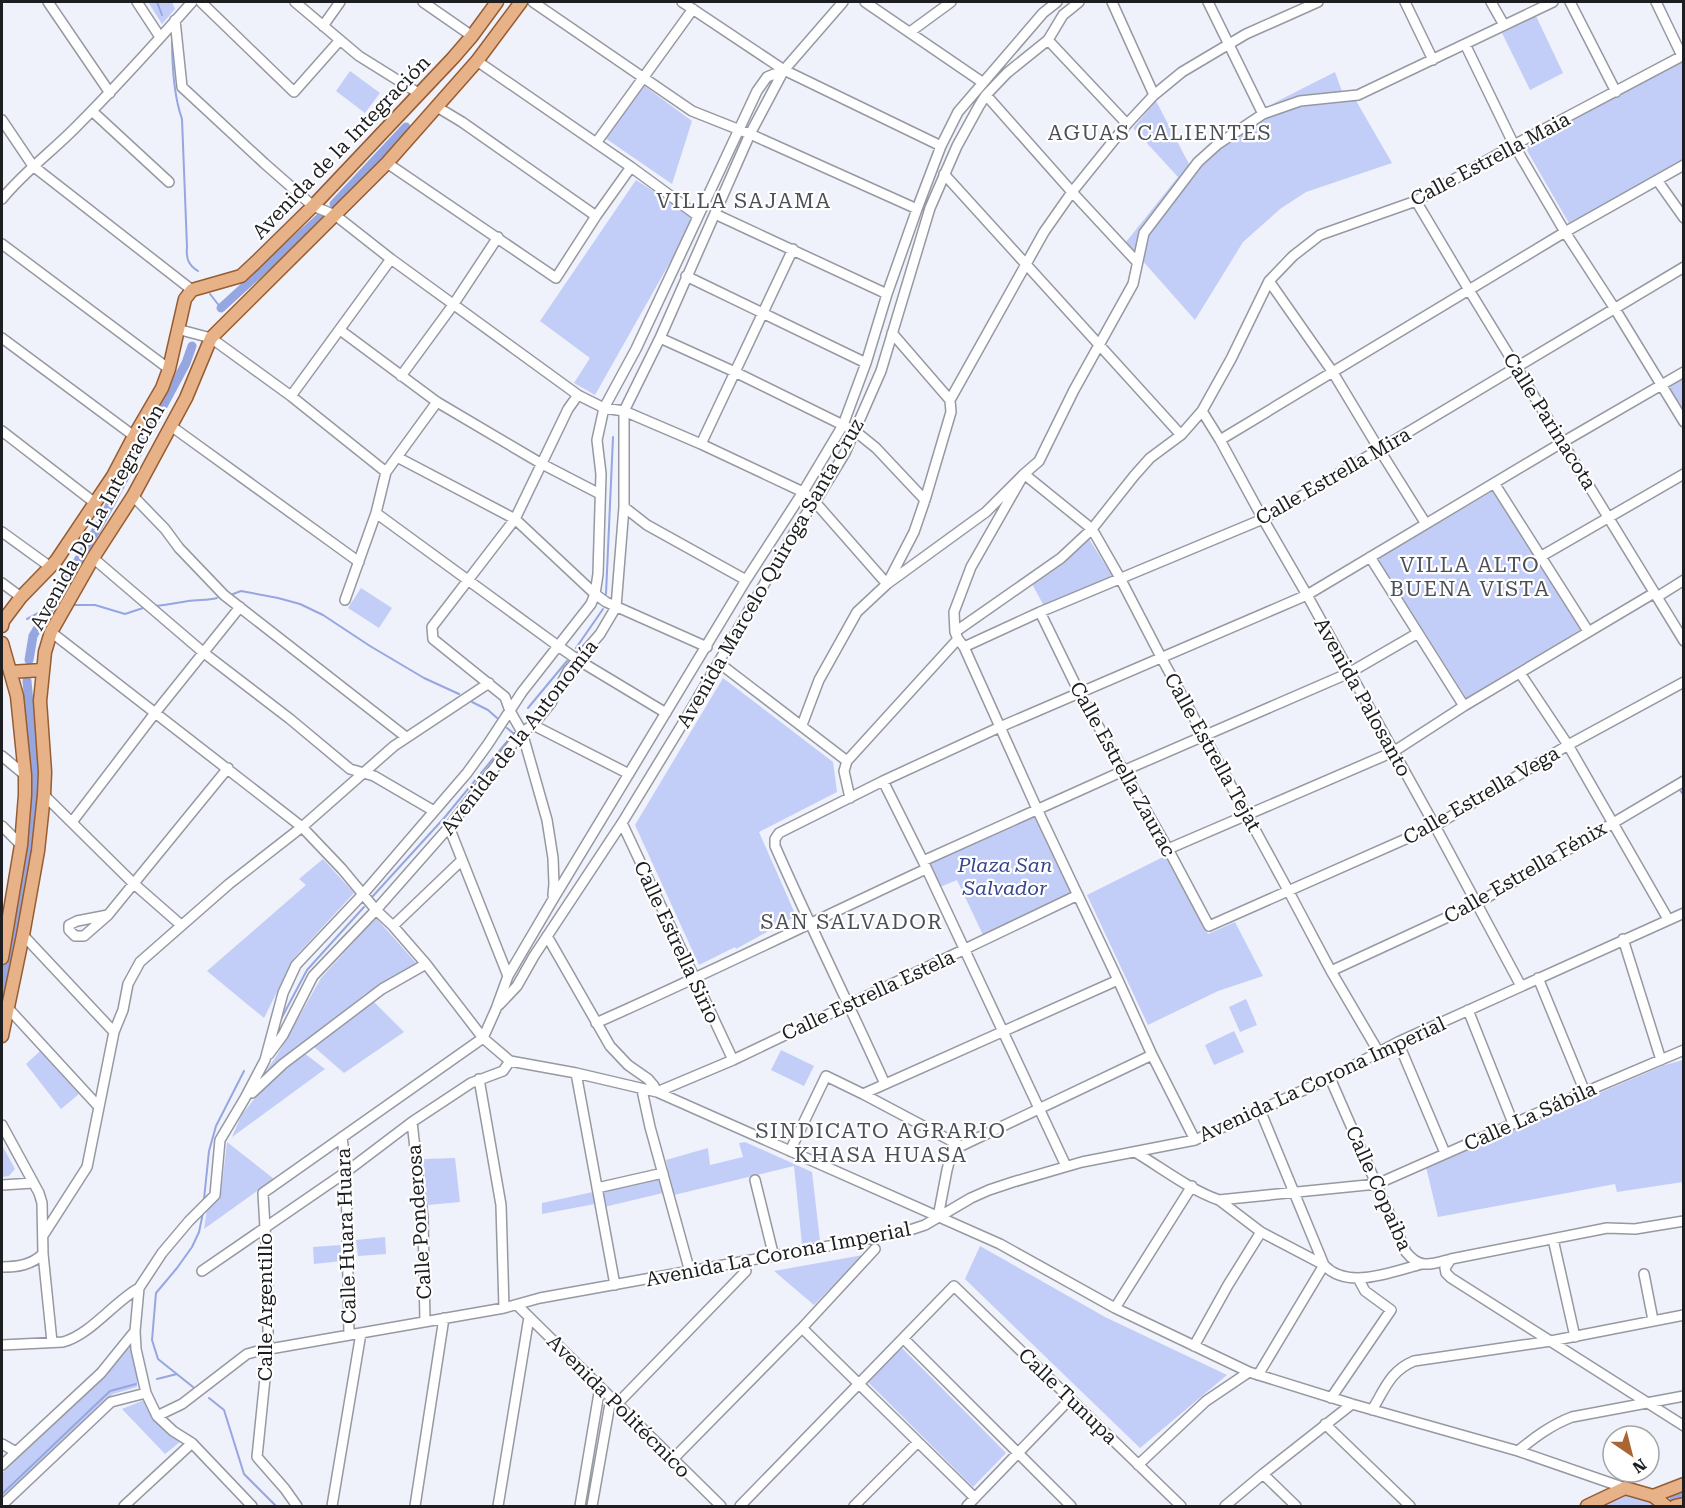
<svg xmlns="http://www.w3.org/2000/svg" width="1685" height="1508" viewBox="0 0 1685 1508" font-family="'Roboto Serif',serif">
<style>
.green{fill:#c2cef7}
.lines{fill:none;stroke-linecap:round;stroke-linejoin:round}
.stream{stroke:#96a6e0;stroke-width:2}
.canal{stroke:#96a6e0;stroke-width:9}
.minor-casing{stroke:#9699a1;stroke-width:12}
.major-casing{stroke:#975c31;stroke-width:15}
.minor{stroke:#fff;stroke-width:9}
.major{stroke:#e8b288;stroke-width:12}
.labels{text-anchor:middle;stroke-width:4.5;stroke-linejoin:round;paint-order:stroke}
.street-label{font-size:20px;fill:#1d1e21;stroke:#fff}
.park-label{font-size:20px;font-style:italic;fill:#37458b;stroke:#fff}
.neighbourhood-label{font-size:21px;letter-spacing:1.5px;fill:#4d4f56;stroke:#fff}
</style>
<rect width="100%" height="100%" fill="#eff1fb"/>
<!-- green -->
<path class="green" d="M148,2H172L175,9L162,24Z
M1536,16L1563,73L1530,90L1502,33Z
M1683,60V161L1570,225L1525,147Z
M350,71L380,93L365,113L336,91Z
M1335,72L1345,100L1355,99L1392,163L1306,192L1280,209L1243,242L1195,320L1126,242L1178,177L1133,128L1156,101L1189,164C1230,122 1284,98 1335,72Z
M643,85L692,121L672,184L605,138Z
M636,180L695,218L595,395L574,383L590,358L540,321Z
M1683,377V411L1669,386Z
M1493,491L1581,629L1467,699L1378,559Z
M1089,539L1113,577L1044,606L1032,584L1060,564Z
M361,588L392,608L379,628L348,608Z
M723,678L833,762L837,792L759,832L796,916L736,949L735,947L699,965L635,825Z
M1034,814L1071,894L983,935L957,880L940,887L929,864Z
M1165,856L1208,934L1235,922L1263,976L1218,991L1148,1025L1087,895Z
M323,859L354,893L294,958L264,1018L207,971L306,885L299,879Z
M376,918L417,964L365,994L262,1077L279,1052L321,978Z
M1246,999L1257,1025L1240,1032L1229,1007Z
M374,1002L404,1032L344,1073L313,1046Z
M1234,1031L1244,1052L1214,1065L1205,1045Z
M781,1050L814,1066L804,1086L771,1070Z
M40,1051L79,1094L61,1109L26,1064Z
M304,1053L325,1069L232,1137L242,1114L269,1081Z
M1683,1060V1182L1617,1192L1615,1184L1438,1217L1426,1167L1665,1065Z
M227,1142L274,1179L204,1229L207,1209L215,1203L221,1193Z
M745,1142L812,1172L820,1241L802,1244L794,1166L674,1195L666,1160L708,1148L710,1165L743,1157L739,1143Z
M2,1145L15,1169L9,1176L2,1177Z
M455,1158L460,1202L428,1205L423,1159Z
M659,1179L663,1193L604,1207L601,1191Z
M593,1192L595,1204L542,1214V1203Z
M385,1237L386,1254L358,1256L356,1240Z
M341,1245L342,1261L314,1264L313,1247Z
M980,1246L1105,1317L1227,1375L1140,1448L965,1279Z
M863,1255L814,1305L774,1271Z
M131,1345L137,1373V1387L113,1394L2,1499V1473L103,1378Z
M902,1348L1006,1453L973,1487L868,1382Z
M144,1400L154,1420L180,1442L165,1454L122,1409Z
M1622,1494L1648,1501L1659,1506H1598Z"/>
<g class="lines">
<!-- stream -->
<path class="stream" d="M157,2L162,15
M172,38C172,64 173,94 182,119L187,247C186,258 188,265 198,271
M210,294L221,308
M233,594L241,591L278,598L300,604L323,615L370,646L424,678L459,694
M606,594L613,437
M70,605H95L125,614L146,607
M155,606C167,605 176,603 188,601C198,599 207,601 217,598
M27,619L42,611
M576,648L603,609
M472,702L488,710L497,718
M528,708L567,661
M507,728L513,733
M1680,790L1684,796
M373,896L445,817L514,733
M280,1021L307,970L364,907
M204,1199L209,1151L216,1126L244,1071
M157,1379L177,1374
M193,1387L158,1359L152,1340L156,1293L177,1268L192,1247L199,1232L203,1213
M209,1398L224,1410L244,1474L276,1506
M2,1494L110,1391L136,1384"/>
<!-- canal -->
<path class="canal" d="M334,204L406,127
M221,308L326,212
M29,660L33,636L98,527L186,363L192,346
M2,1007L9,955L28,857L33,803L34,758L27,681
M1674,1497L1684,1493"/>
<!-- minor casing -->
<g class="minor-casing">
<path id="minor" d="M48,2L110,93
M137,2L160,37
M201,2L294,92L340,40
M295,2L359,56L420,94
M423,2L472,36
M533,2L692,111L750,134L917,209
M682,2L784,70L941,146
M865,2L982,82
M1112,2L1154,95
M1208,2L1263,114
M1405,2L1433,60
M1491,2L1504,25
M1570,2L1616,92
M1656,2L1682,56
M175,20L182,87L264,163L313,206L335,215L391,259L578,395L604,408L624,411L701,444L803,492L815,502L887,584L986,512L1024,474L1092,529L1120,578L1161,657L1289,892L1331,971L1378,1051
M323,26L340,2
M910,32L951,2
M1048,40L1127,124
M1465,44L1514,145L1565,232L1615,309L1684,422
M477,61L631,167L698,216
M986,95L1072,192L1137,262
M437,107L462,122L596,216
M92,111L169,182
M2,120L33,166L192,290
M596,143L693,9
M387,163L556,278L596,216L631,167
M944,174L1181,435
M1657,180L1684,218
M2,199C23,173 50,153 74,129C115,88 154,45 192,2
M1416,201L1469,290L1684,641
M715,214L887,294
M2,244L169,369
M686,276L866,363
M1269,281L1332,371L1379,449L1426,524
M177,329L211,338L291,396L386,472L376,513L345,600
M340,330L437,402L542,464L600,494
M892,333L950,400
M2,338L134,436
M660,338L735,372L855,431L876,448L925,500
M401,376L453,305L498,237
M291,396L391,259
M1202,411L1220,440L1263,519L1307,595L1435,826L1521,986
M171,426L359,562
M2,431L95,503
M1220,440L1565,232L1684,165
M701,444L793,249
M397,457L515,519L595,594L606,602L707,647
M386,472L437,402
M1494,483L1588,631
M133,496L165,529L179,548L224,595L406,737
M624,507L647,525L746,580
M376,513L558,646L578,660L666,713
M2,532L49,566
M1370,557L1464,706
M1540,557L1684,474
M93,558L204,653L290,719L350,769L374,776L434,811
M2,583L21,597
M1657,597L1684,580
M1040,612L1080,694L1168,849L1209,926L1435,826L1568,745L1684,682
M51,632L302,827L342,869L376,910L393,926L426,964L483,1038L510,1061L576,1073L657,1092L1000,1244L1115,1308L1249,1372L1352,1404L1518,1451L1625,1488
M955,632L1061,558L1092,529L1134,476L1150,458L1181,435L1202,411L1231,359L1269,281L1293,256L1320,235L1416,201L1514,145L1684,55
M964,647L1040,612L1263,519L1684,267
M719,663L847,761
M1520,673L1568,745L1668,919
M533,725L629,774
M802,725L819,680L857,612L887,584L914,532L925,500L951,412L950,400L1044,232L1072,192L1127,124L1154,95L1182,72L1246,34L1318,2
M2,756L25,775
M883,781L923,861L1066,1166
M44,795L133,883L181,925
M850,798L844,771L847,761L958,639
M72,822L155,713L240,607
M622,823L733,1060
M2,826L21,845
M449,827L508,976
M1168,849L1393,752L1464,706L1654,593
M923,861L1123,771L1349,673L1418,633
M553,895L554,884L553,858L547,820L522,732L510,711L505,697L433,639L432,627L515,519L568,409L578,395
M108,915L77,921L69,925V930L75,936H84L108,915L228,768
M393,926L462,860
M23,935L114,1032
M547,936L610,1046L628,1065L648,1079L654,1086L657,1092
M1623,939L1661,1060
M1331,971L1476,904L1684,781
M1538,978L1585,1092
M499,1005L517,986L534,956L622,823L683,723L801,521L815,502L845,453L881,371L930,208L957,146L979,106L986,95L1007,73L1048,40L1063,15L1079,2
M8,1008L99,1107
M1468,1010L1513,1123
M596,1023C707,974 816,920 926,869
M1398,1042L1445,1153
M269,1054L283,1035L313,976L376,910L449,827L522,732L533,725L551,703L568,671L600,634L616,607L624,507V411L660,338L750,134L784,70L843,2
M576,1073L615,1285
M1330,1078L1406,1252C1420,1270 1432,1264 1451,1259
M479,1079L501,1205L504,1308
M885,1084C849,1004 810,926 775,846V839L779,833L883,781L1000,727L1307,595L1563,442L1684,372
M642,1090L650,1127L690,1272
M657,1092L733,1060L1078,895
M252,1093L283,1064L382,989L426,964
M863,1094L1118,980
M412,1122L423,1218L425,1322
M2,1125L39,1193L42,1203L43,1254L52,1342
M342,1137L346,1172L349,1335
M1195,1140L1152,1055L1118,980L1037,809L964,647L958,639L955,632L954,612L971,567L1024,474L1039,461L1074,390L1133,284L1144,233L1198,162L1218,144L1263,114L1300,101L1358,95L1553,2
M790,1151L826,1076L863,1094L961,1146L1152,1055
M1135,1152C1162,1168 1190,1190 1219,1200L1377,1184L1585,1092L1684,1050
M755,1180L774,1257
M2,1185L33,1183
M597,1188L663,1173
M1219,1200L1261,1232L1324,1265C1348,1291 1393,1271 1422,1264
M938,1217L947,1170L954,1143
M1684,1221L1635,1229L1607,1228L1451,1259L1445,1268L1446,1273L1451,1278L1684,1426
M44,1234L87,1167L114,1032L123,1010L128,984L140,962L229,884L302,827L394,746L489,683
M1553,1239L1575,1337
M2,1267C18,1267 31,1265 43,1254
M202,1271L346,1172L412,1122L471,1083L503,1071L510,1061
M1644,1274L1653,1320
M517,1305L721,1506
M1115,1308L1192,1186
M802,1328L975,1498
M904,1339L1071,1506
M2,1345L63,1342C90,1335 114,1302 139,1288
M1194,1346L1228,1285L1261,1232
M1258,1375L1324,1265L1260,1110
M1331,1398L1391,1310L1365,1291L1359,1280
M617,1404L746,1271
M1372,1410C1385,1389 1390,1371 1414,1361L1551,1341L1684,1315
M157,1416L182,1404L247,1354L258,1351L504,1308L540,1298L901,1233L925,1225L971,1198L989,1190L1013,1182L1082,1162L1195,1140L1330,1078L1398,1042L1684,913
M1325,1424L1410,1506
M2,1444L16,1452
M1518,1451C1535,1437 1551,1425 1572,1417L1684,1396
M673,1459L802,1328L875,1249
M2,1465L101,1373L135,1331
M1138,1465L1206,1401L1249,1372
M1263,1474L1296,1506
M2,1505L111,1402L146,1393
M124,1506L192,1443
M252,1506L192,1443L173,1431L157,1416L146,1393L136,1349L135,1331L139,1288L162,1253L189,1221L215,1195L220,1140L245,1098L265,1060L283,993L296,965L363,894L467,773L488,744L522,692L591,604L595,594L598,574L601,474L597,440L604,408L636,349L757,91L767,77L784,70
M297,1506L285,1489L257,1457L268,1349V1279L263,1193L483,1038L496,1009L508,976L552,901L746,580L803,492L843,425L866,363L887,294L917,209L941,146L958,112L1043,13L1057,2
M332,1506L361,1333
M415,1506L444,1318
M498,1506L529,1317
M580,1506L600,1387
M592,1506L611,1398
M740,1506L954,1286L1181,1506
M854,1506L918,1442
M967,1506L1070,1399
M1225,1506L1263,1474L1352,1404"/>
</g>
<!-- major casing -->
<g class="major-casing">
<path id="major" d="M2,626L3,621L21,597L56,561L113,476L134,436L162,388L169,369L185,299L192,290L241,276L256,262L313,206L453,58L472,36L497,2
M2,643L17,696L25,775V795L21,845L2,958
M10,672L42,670
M2,1036L23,935L38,851L44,795L45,772L40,701L45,652L51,632L93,558L133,496L186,398L211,338L387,163L477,61L521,2
M1653,1496L1684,1484
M1587,1506L1625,1488L1653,1496L1666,1506
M1675,1506L1684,1504"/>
</g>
<!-- minor -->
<use href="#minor" class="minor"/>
<!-- major -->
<use href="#major" class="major"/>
</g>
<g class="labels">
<!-- street labels -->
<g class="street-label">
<text transform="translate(341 147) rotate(-46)" y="7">Avenida de la Integración</text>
<text transform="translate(1490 159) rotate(-28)" y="7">Calle Estrella Maia</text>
<text transform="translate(1550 421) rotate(58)" y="7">Calle Parinacota</text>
<text transform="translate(1333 476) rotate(-30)" y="7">Calle Estrella Mira</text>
<text transform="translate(97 517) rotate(-61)" y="7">Avenida De La Integración</text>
<text transform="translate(770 573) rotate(-60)" y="7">Avenida Marcelo Quiroga Santa Cruz</text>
<text transform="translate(1363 697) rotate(61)" y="7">Avenida Palosanto</text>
<text transform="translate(519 737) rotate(-52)" y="7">Avenida de la Autonomía</text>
<text transform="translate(1213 752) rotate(61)" y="7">Calle Estrella Tejat</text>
<text transform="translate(1123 769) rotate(61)" y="7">Calle Estrella Zaurac</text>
<text transform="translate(1481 795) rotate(-30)" y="7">Calle Estrella Vega</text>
<text transform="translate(1525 872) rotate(-30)" y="7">Calle Estrella Fénix</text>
<text transform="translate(677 942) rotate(65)" y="7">Calle Estrella Sirio</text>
<text transform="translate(868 995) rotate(-25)" y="7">Calle Estrella Estela</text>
<text transform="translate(1322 1079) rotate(-25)" y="7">Avenida La Corona Imperial</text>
<text transform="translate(1530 1116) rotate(-24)" y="7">Calle La Sábila</text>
<text transform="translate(1379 1188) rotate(66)" y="7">Calle Copaiba</text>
<text transform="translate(419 1222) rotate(-94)" y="7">Calle Ponderosa</text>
<text transform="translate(346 1236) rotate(-92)" y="7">Calle Huara Huara</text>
<text transform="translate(778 1254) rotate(-11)" y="7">Avenida La Corona Imperial</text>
<text transform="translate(265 1307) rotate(-90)" y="7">Calle Argentillo</text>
<text transform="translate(1068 1396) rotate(44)" y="7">Calle Tunupa</text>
<text transform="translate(619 1406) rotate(45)" y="7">Avenida Politécnico</text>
</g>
<!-- park labels -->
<g class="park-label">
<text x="1005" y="872">Plaza San<tspan x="1005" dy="23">Salvador</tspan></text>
</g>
<!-- neighbourhood labels -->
<g class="neighbourhood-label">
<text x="1160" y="140">AGUAS CALIENTES</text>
<text x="744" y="208">VILLA SAJAMA</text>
<text x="1470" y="572">VILLA ALTO<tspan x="1470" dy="24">BUENA VISTA</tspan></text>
<text x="852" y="929">SAN SALVADOR</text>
<text x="881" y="1138">SINDICATO AGRARIO<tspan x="881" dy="24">KHASA HUASA</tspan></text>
</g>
</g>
<!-- border -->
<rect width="1685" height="1508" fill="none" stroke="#1d1e21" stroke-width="6"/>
<!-- north arrow -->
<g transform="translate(1631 1454) rotate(145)"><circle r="28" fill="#ffffff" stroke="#a5a5a6" stroke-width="1.5"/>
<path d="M0-4.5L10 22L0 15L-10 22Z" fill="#a96634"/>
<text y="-9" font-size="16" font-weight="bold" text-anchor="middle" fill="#1d1e21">N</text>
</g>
</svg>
